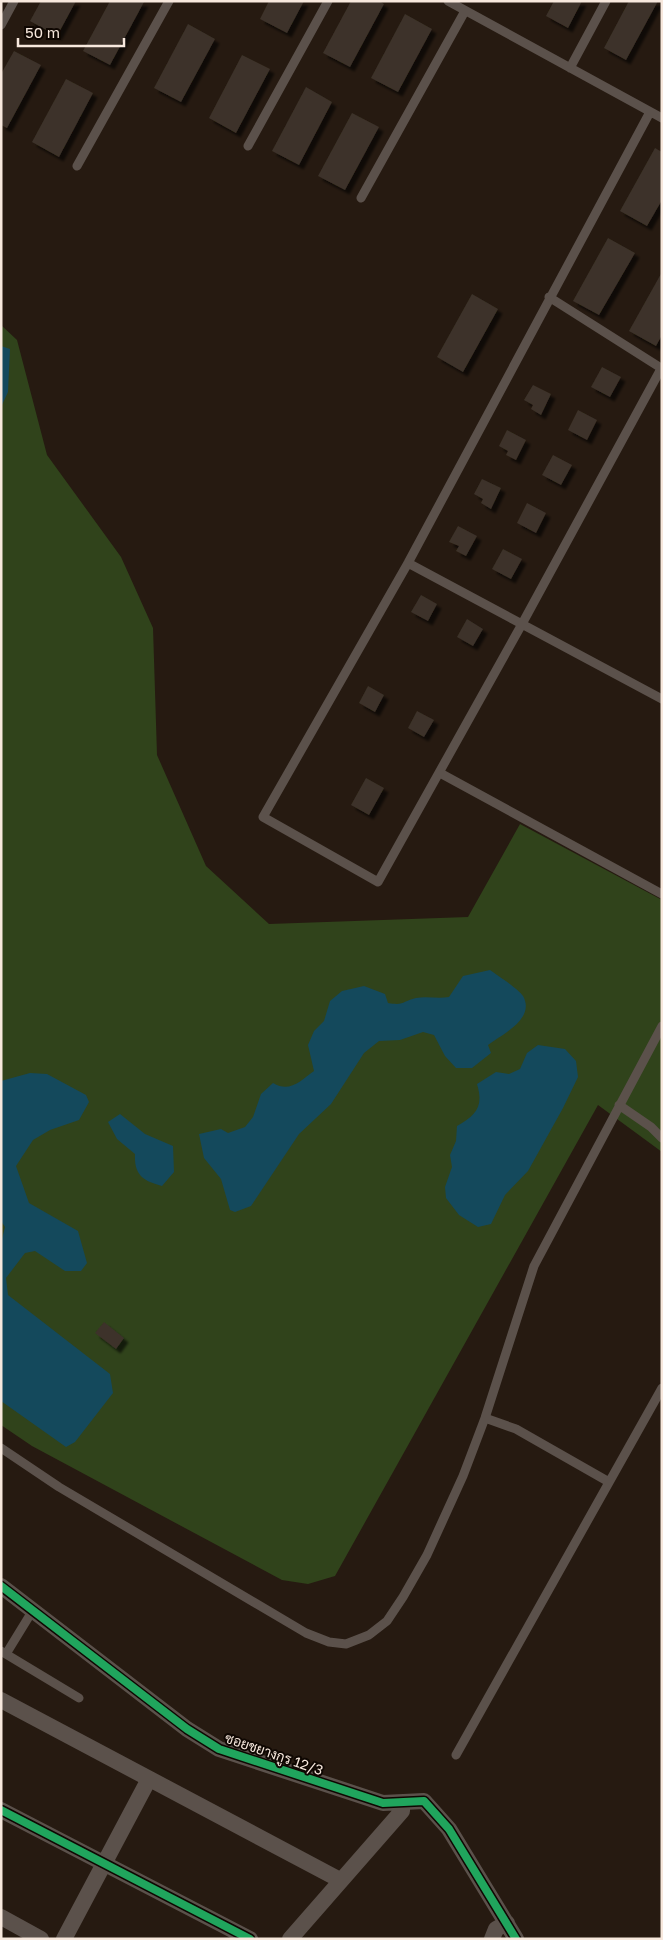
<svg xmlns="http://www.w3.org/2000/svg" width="663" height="1940" viewBox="0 0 663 1940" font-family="'Golos Text',Sarabun,sans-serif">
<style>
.green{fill:#30431b}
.water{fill:#14495c}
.building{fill:#3c3229;filter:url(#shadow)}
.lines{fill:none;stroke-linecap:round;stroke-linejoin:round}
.lane{stroke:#5b514b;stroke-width:9}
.street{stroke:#5b514b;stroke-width:16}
.cycleway-casing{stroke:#0f0702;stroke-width:11}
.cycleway{stroke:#20a55d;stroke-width:8}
.labels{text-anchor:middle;stroke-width:4;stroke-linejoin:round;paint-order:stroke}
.street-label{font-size:14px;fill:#f7e8dd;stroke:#0f0702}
</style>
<defs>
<filter id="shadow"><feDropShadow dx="4.5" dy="4.5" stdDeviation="1" flood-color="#0009"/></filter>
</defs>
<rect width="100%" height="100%" fill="#261a11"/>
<!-- green -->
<path class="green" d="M1,325L17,340L47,455L121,557L153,628L157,755L206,866L269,924L468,917L520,824L662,900V1152L598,1105L335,1576L308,1584L282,1580L32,1446L1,1425Z"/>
<!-- water -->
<path class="water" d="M1,346L10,349L8,392L1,407Z
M490,970C498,976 519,989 523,996C536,1019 501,1035 488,1045L491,1053L472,1068H456L445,1056L434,1035L423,1032L400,1040L379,1041L364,1053L331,1104L299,1134L251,1206L235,1212L230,1210L221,1179L204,1158L199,1134L221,1129L228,1133L245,1127L253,1117L261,1094L273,1083C290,1093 300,1081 314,1071L308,1045L314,1031L324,1021L330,1001L342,991L364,986L385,994L388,1003C405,1006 402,1001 416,998C427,996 438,999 449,997L463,976Z
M538,1045L565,1049L576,1061L578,1077L563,1108L528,1171L505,1195L491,1224L478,1227L459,1215L446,1198L445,1187L452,1167L450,1155L456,1141L457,1126C476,1115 484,1107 477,1084L496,1072L509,1074L520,1069L527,1053Z
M30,1073L47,1074L86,1095L89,1102L79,1120L50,1130L33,1140L16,1166L29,1203L78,1231L87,1263L81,1271H65L35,1251L25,1253L6,1278L8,1295L110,1374L113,1393L75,1442L66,1447L1,1401V1243L5,1227L1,1221V1081Z
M120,1114L145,1134L173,1146L174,1172L162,1186C143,1181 134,1175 135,1154L117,1139L108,1122Z"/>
<!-- building -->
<path class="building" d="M41,1H76L57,36L30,21Z
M110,1L144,2L110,65L83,51Z
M269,1H304L287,33L260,19Z
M351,1H379L384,4L350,67L323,53Z
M554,1H582L568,28L546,16Z
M629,1H658L626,60L604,48Z
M405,14L432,29L398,92L371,78Z
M188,24L215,39L181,102L154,88Z
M14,51L41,65L7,128L1,125V74Z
M242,55L270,69L236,133L209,118Z
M66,79L93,93L59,157L32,142Z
M306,87L332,102L299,165L272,151Z
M352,113L379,127L345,190L318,176Z
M655,148L662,152V200L647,226L620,211Z
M608,238L635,253L599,315L573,301Z
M662,272V335L656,346L629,331Z
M472,294L498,309L463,372L437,357Z
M602,367L621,377L610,397L591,387Z
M533,385L551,394L541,415L531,409L533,405L524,400Z
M578,410L597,420L587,440L568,430Z
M507,430L526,440L516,460L506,455L508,451L499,446Z
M553,455L572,465L561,485L542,475Z
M482,479L501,488L491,509L481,503L483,499L474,494Z
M527,503L546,513L536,533L517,523Z
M458,526L477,536L466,556L456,551L459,546L449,542Z
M503,549L522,559L511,579L492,569Z
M421,595L437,604L428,621L411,612Z
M467,619L483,629L473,646L457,637Z
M368,686L384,695L375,712L359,703Z
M417,711L434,720L424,737L408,728Z
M366,778L384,788L369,815L351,805Z
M104,1322L124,1338L116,1349L95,1333Z"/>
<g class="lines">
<!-- lane -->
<path class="lane" d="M448,1L662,118
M1,25L14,1
M570,68L606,1
M650,112L408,563L263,817L378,882L522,624L662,367
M248,146L328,1
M77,166L169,1
M361,198L465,11
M549,297L661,368
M408,563L662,699
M440,773L662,894
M619,1105L651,1127L662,1138
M485,1418L516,1429L609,1482
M1,1448L59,1487L306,1633L329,1642L346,1644L369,1635L387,1621L403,1597L427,1555L463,1476L485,1418L534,1266L662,1026
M1,1651L79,1698
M6,1654L33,1610
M456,1755L662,1388"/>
<!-- street -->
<path class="street" d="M1,1586L187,1729L219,1749L383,1803L424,1801L449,1829L516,1939
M1,1700L340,1880
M1,1810L250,1939
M1,1917L41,1939
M64,1939L149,1779
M290,1939L402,1811V1803
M492,1939L496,1929L507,1923"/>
<!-- cycleway casing -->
<g class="cycleway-casing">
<path id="cycleway" d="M1,1586L187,1729L219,1749L383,1803L424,1801L449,1829L516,1939
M1,1810L250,1939"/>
</g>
<!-- cycleway -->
<use href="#cycleway" class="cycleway"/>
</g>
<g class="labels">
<!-- street labels -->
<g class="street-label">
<text transform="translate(274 1754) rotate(19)" y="5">ซอยชยางกูร 12/3</text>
</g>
</g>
<!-- border -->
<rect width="663" height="1940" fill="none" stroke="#f7e8dd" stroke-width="5"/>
<!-- scale -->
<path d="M18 38v8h106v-8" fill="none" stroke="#f7e8dd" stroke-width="2.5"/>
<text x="25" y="38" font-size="15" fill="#f7e8dd" stroke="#0f0702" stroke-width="4" paint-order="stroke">50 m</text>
</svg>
